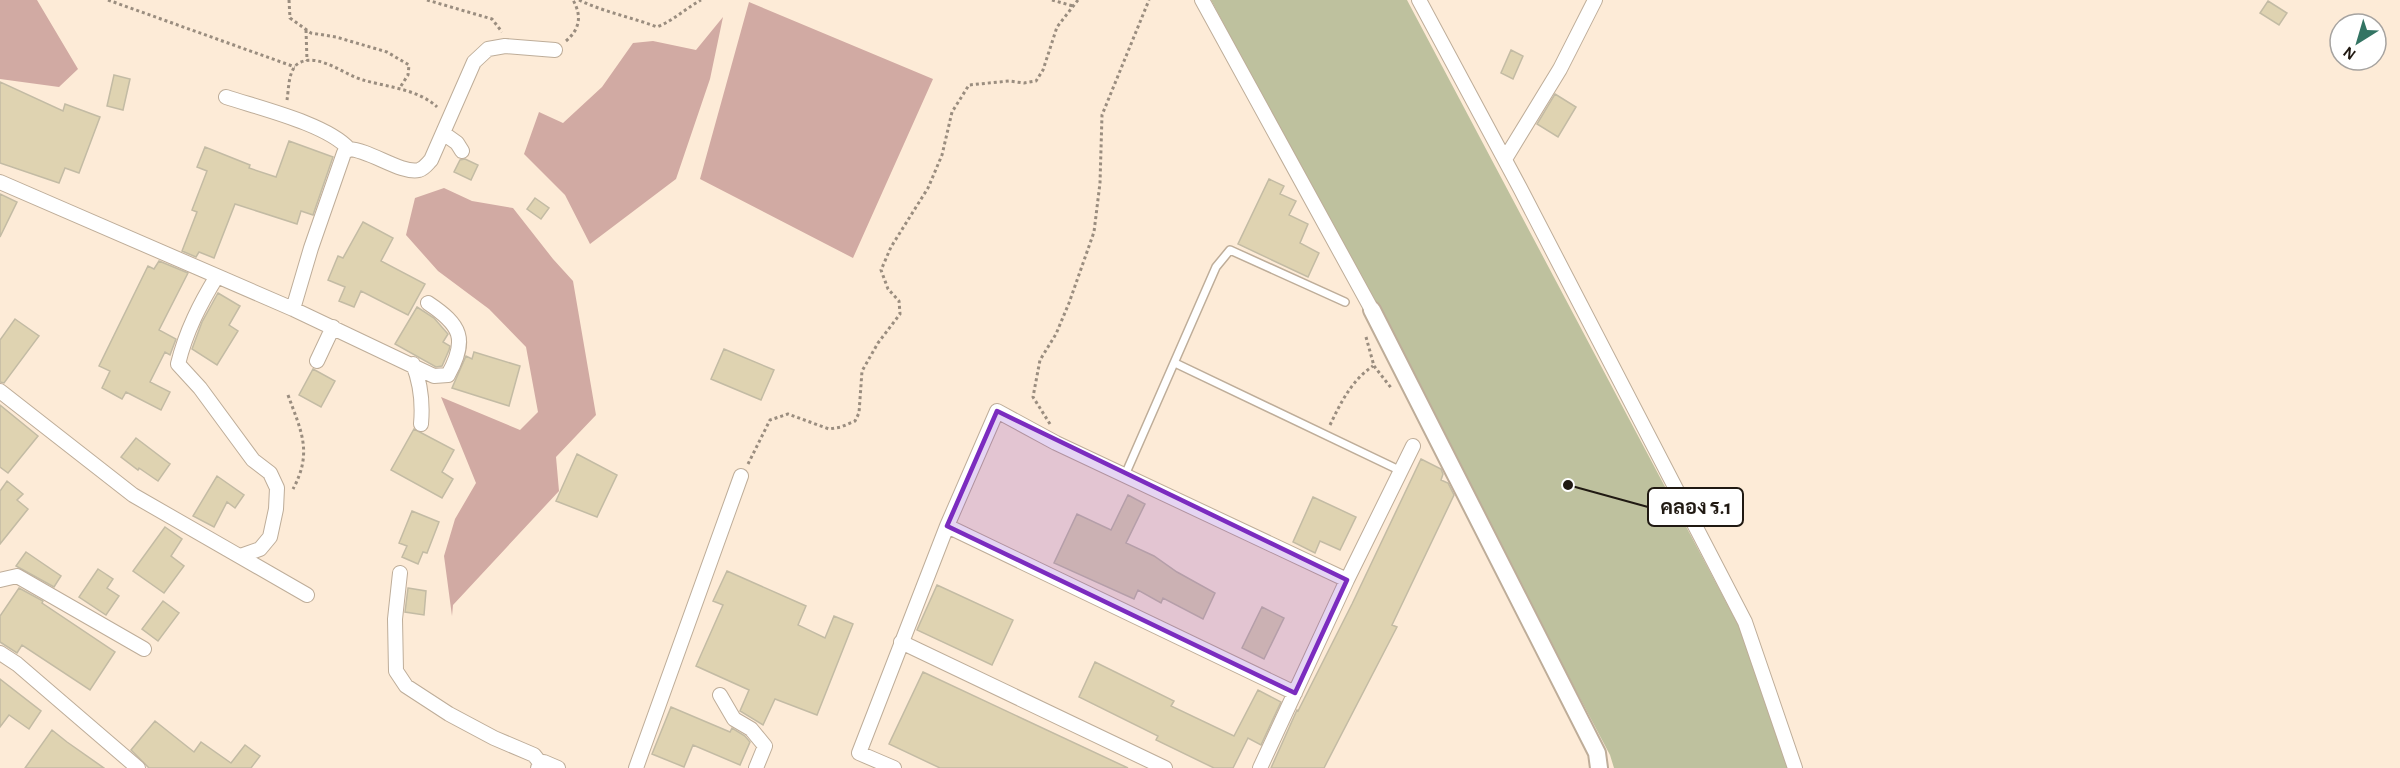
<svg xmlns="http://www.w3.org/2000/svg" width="2400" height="768" viewBox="0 0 2400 768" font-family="'Alegreya Sans',Sarabun,sans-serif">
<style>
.forest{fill:#d1aaa3}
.water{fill:#bec19e}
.building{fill:#dfd3b1;stroke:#c3bba4;stroke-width:1.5}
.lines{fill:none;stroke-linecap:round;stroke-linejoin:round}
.service-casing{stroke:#bead99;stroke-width:10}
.minor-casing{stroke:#bead99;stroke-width:16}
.tertiary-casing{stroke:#bead99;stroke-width:20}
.path{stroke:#9a8d7f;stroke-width:3;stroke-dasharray:3 3;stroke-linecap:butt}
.service{stroke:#fff;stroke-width:7}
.minor{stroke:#fff;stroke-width:14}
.tertiary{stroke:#fff;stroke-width:16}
.marked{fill:#7b2cbf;fill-opacity:0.2;stroke:#7b2cbf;stroke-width:4.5;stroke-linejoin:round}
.leader{fill:none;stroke:#201912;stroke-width:2}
.callout-dot{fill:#201912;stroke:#fff;stroke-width:2}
.callout{fill:#fff;stroke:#201912;stroke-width:2}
.callout-label{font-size:20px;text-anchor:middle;font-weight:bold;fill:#201912}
</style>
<rect width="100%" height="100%" fill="#fdebd7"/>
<!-- forest -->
<path class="forest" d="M0,0H37L78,69L59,87L0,79Z
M749,2L933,79L853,258L700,179Z
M723,17L710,79L676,179L590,244L565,195L524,154L539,112L563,123L602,87L633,43L653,41L696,50Z
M444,188L472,201L513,208L553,259L573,281L596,415L556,457L559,491L453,605L452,616L444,556L455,519L476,483L441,397L520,430L538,412L526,347L489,309L438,271L406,235L415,198Z"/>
<!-- water -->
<path class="water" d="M1211,0H1407L1742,632L1788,768H1614L1610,755Z"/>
<!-- building -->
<path class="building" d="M2268,1L2287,13L2279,25L2260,13Z
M1511,50L1523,56L1513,79L1501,73Z
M114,75L130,79L123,110L107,106Z
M0,82L63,111L65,104L100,117L79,173L65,168L59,183L0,163Z
M1555,94L1576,107L1558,137L1537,124Z
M289,141L333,157L313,215L301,211L297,224L235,204L214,258L199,252L196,257L182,251L197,212L192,210L207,171L197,167L205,147L250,165L249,168L276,177Z
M465,159L478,165L471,180L454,172L460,160Z
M1269,179L1284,186L1280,194L1296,201L1289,215L1308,224L1300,243L1319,253L1308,277L1238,244Z
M0,194L17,202L0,237Z
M535,198L549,208L541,219L527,209Z
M363,222L393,238L381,261L425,284L408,315L361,291L354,307L339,301L345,287L328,280L338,256L343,258Z
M159,261L188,273L159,330L176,339L170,355L165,352L150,382L170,392L161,410L126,392L122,399L102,388L110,371L99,366L148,266L154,269Z
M218,293L240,306L229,325L238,331L217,365L192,349L202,322Z
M417,307L434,318L448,334L443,342L450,346L449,350L442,366L436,367L395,344Z
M15,319L39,336L4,383L0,382V340Z
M724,349L774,370L761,400L711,379Z
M474,352L520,366L509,406L452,388L466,356L472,359Z
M313,369L335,381L321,407L299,395Z
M0,405L38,436L8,473L0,467Z
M414,429L454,450L442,472L453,479L442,498L391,470Z
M136,438L170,464L158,481L139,468L138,470L121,457Z
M577,454L617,475L597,517L556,501Z
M1421,459L1441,469L1443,474L1441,480L1448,483L1454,495L1392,625L1397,627L1324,768H1271L1297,710L1298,711L1352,604Z
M217,476L244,495L235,508L227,502L214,527L193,516Z
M7,481L23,494L17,500L28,509L0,544V491Z
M1128,495L1145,504L1126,543L1154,556L1177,572L1215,593L1203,619L1163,598L1161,603L1138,590L1134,599L1054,563L1077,514L1111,530Z
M1313,497L1356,517L1340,550L1320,541L1315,553L1293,542Z
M412,511L439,522L427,553L423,552L418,564L402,557L407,546L399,543Z
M165,527L182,539L171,556L184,566L164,593L133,571Z
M26,552L61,576L54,587L16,566Z
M98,569L113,579L107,588L119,596L106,615L79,597Z
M727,571L806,606L798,625L825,638L834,616L853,624L817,715L775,699L763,725L740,711L749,690L696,666L723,605L713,601Z
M937,585L1013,620L992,665L917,630Z
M19,588L43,601L42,603L115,652L90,690L22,645L17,653L0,642V616Z
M408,588L426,591L424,615L405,612Z
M163,601L179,613L158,641L142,629Z
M1262,607L1284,618L1264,659L1242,648Z
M1095,662L1174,701L1171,706L1234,736L1258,690L1281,702L1261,745L1248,738L1233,768H1214L1156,740L1158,736L1079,697Z
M923,672L1128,768H940L889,744Z
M0,679L41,711L29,729L9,715L0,727Z
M671,707L730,732L732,728L745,736L750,742L740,765L693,745L684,767L652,754Z
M155,721L194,752L201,742L231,763L245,745L260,756L251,768H149L131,750Z
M52,730L67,742L104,768H25Z"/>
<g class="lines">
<!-- service casing -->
<g class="service-casing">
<path id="service" d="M1175,363L1401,471
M1125,475L1216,267L1230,250L1345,302"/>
</g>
<!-- minor casing -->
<g class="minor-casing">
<path id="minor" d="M1202,0L1372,310
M1419,0L1520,188L1745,622L1795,768
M226,97C259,108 327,124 349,149
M443,133L457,143L462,151
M1505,159L1560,69L1595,0
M0,182L293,309L434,376L448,375C468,339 461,325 428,303
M217,276C200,304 186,331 178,364L200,388L253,460L270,473L277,488L276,509L270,537L260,549L240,556
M293,309L311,248L344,153L349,149C370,150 401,174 419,170C425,168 427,164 431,160L474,62L488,49L505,46L555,50
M317,361L333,327
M413,364C421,384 423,402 421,424
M0,391L133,495L307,595
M947,526L1295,693
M400,573L395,619L396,671L406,686L449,714L494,738L534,755L541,764
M0,580L17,576L144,649
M901,642L1165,768
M0,653L17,664L138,768
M720,695L734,719L751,729L765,746L756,768
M538,768L544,762L558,768
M636,768L741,476
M894,768L859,753L947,526L997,411L1056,443L1347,580
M1260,768L1347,580L1413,446"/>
</g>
<!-- tertiary casing -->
<g class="tertiary-casing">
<path id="tertiary" d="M1372,310L1597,753L1599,768"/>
</g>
<!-- path -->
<path class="path" d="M108,0L295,67
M289,0L290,18L311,33L336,37L387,52L409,65L408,75L399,89
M427,0L492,19L502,32
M579,0C604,12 631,17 657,27C674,20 685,9 701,0
M1052,0L1073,6
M306,30L307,61
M566,41C580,29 582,16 573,0
M287,100C289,88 288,67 301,62C320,54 345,75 363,80C387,87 418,89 437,107
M1366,337L1374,366L1392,389
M288,395C301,431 313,452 293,489
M1050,424L1033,397L1040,360L1056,334L1069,303L1094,232L1100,183L1102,115L1149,0
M1330,425C1341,402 1352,380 1373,366
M748,464L770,420L788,414L829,429L841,427L855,421L859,413L862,371L878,343L900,314L899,301L888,289L881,270L891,247L928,188L942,155L952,112L969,85L1009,81L1024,83L1036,81L1043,70L1057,27L1078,0"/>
<!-- service -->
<use href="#service" class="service"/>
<!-- minor -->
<use href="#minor" class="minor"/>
<!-- tertiary -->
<use href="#tertiary" class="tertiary"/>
</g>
<!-- marked area -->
<path class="marked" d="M997,411L1347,580L1295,693L947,526Z"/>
<!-- callouts -->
<path class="leader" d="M1568 485L1648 507"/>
<circle class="callout-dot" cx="1568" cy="485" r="6"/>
<rect class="callout" x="1648" y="488" width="95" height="38" rx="6"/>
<g class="callout-label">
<text x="1696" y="514">คลอง ร.1</text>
</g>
<!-- north arrow -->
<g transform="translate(2358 42) rotate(217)"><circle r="28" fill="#ffffff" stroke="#a6a3a0" stroke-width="1.5"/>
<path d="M0-4.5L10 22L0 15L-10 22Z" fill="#337463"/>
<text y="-9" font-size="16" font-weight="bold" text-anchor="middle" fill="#201912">N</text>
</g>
</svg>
